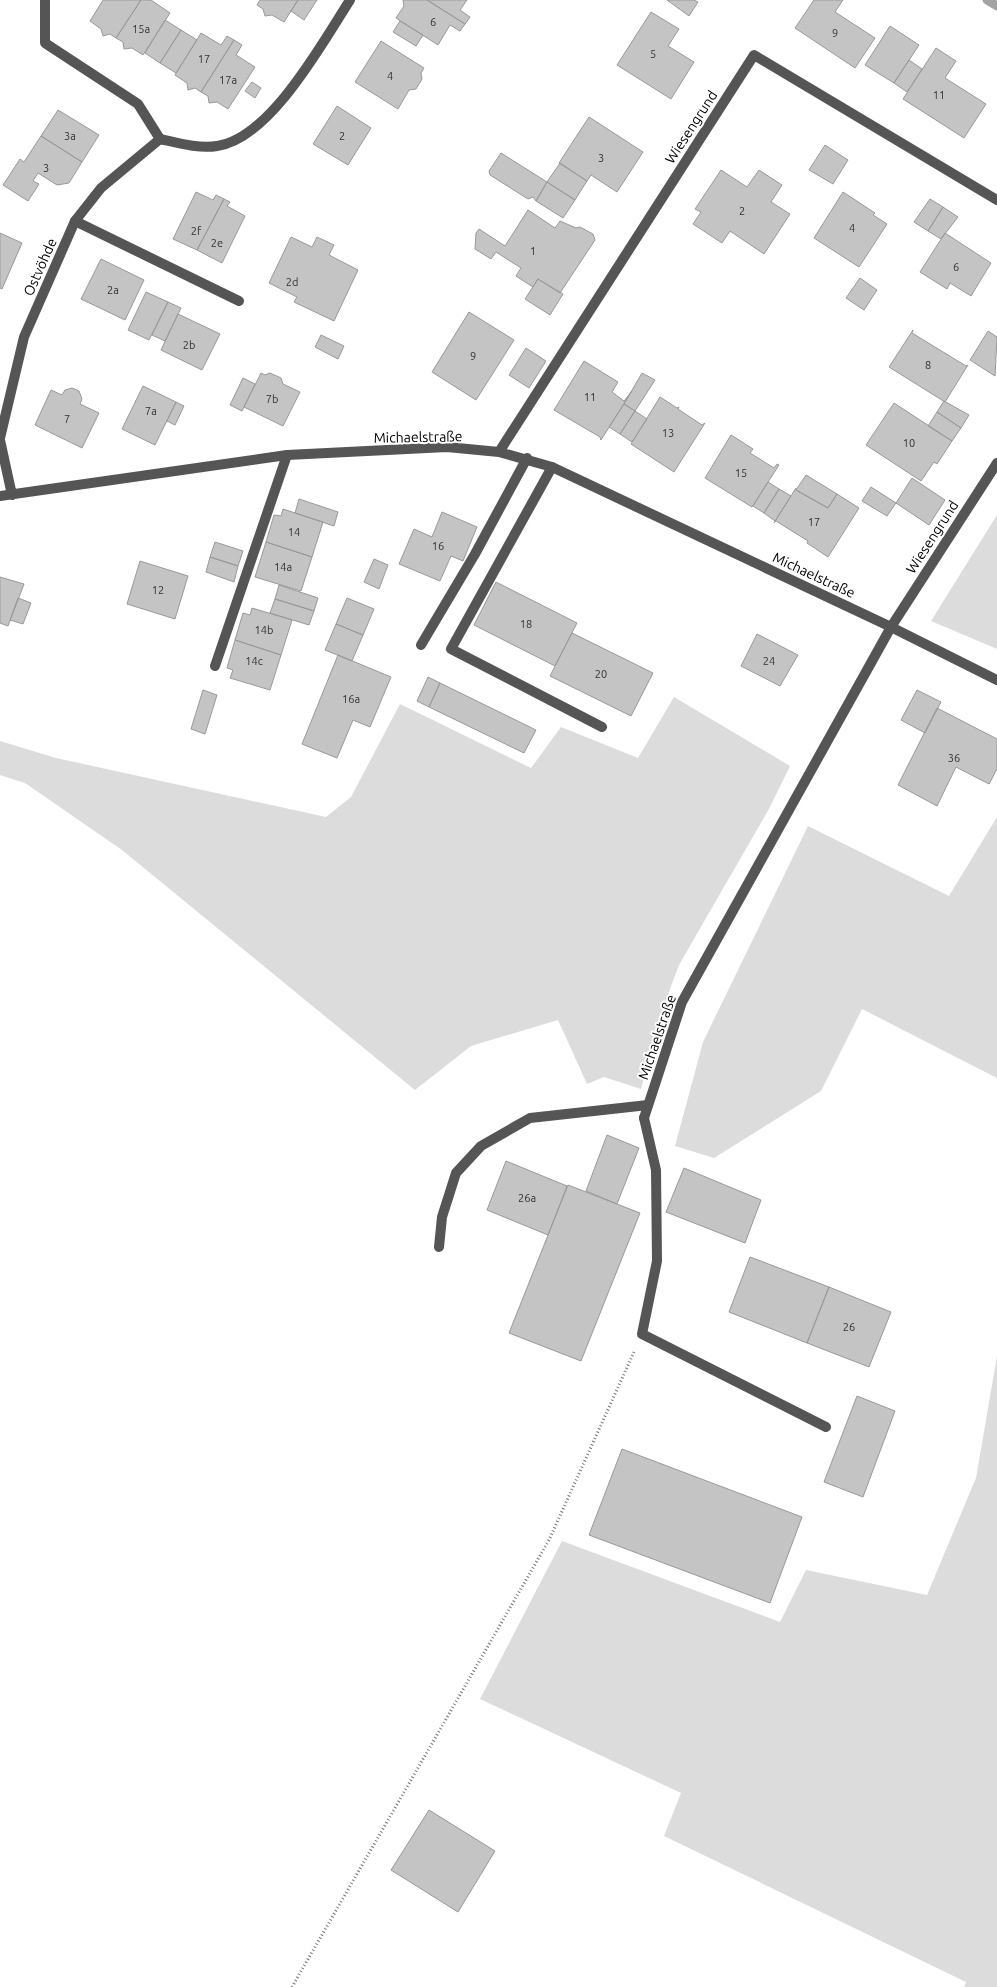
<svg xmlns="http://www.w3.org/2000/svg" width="997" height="1987" viewBox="0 0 997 1987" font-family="Ubuntu,sans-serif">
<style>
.green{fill:#dcdcdc}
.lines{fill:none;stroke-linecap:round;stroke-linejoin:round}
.stream{stroke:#a3a3a3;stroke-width:9}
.building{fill:#c4c4c4;stroke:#999}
.path{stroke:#777;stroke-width:3;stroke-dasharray:1 2.5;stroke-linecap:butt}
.service{stroke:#555;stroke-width:10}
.minor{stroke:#555;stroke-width:10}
.labels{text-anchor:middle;stroke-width:4;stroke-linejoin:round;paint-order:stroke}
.number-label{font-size:11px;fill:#313131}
.street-label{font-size:14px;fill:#000;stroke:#fff}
</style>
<rect width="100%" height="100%" fill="#fff"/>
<!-- green -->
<path class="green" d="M997,515V649L931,621Z
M674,697L790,766L770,807L679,965L658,1021L641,1089L604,1077L587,1084L558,1020L471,1046L415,1090L122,850L25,783L0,775V741L56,758L326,817L351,797L400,704L531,768L561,727L638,758Z
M997,817V1078L862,1009L821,1091L714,1158L675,1146L703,1042L808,826L949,896Z
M997,1356V1987H964L966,1982L664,1836L681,1793L480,1699L562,1541L780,1622L806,1570L927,1595L976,1478Z"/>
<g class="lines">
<!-- stream -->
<path class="stream" d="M987,0L997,6"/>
</g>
<!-- building -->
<path class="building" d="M103,0H141L116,38L110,34L103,36L101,29L90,21Z
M141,0H151L170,13L143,55L132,48L124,49L123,42L116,38Z
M260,0H298L284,22L272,15L265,16L263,9L257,5Z
M298,0H317L304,20L291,11Z
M403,0H427L465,24L460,31L450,25L438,45L396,18L404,6Z
M427,0H467L460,10L470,17L465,24Z
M667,0H694L698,2L689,16Z
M814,0H843L835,12L875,38L855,68L795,28Z
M651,12L679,29L668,46L694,62L671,99L617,65Z
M165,20L181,30L160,63L145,53Z
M400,21L423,35L416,46L393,32Z
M890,26L919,45L894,83L865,65Z
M181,30L197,40L176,73L160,63Z
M201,33L221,45L227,36L234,40L201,92L195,88L188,90L187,83L175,75Z
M234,40L242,45L236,55L255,67L228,109L217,102L209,103L208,96L201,92Z
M381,41L424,68L421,73L422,79L416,89L409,90L398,109L355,82Z
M936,48L956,61L945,78L986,104L964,138L903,99Z
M909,60L922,69L907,92L894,83Z
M252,82L261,88L255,98L245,91Z
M337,106L371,128L348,165L313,144Z
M58,110L99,135L82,162L41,136Z
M589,117L643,152L617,192L591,175L587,181L559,163Z
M41,136L82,162L69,183L57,185L38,173L33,181L39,184L28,201L3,185L20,159L24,162Z
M825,145L848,160L833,184L809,170Z
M501,153L547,182L536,201L533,197L528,199L490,175L489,171Z
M560,163L587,181L575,200L547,182Z
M721,170L747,187L759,170L782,185L771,202L790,214L764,254L730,231L722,243L693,224L701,212L695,209Z
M547,182L575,200L563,218L536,201Z
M196,192L213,200L216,195L224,199L197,250L173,239Z
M843,192L875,213L873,215L887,224L859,267L814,238Z
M224,199L230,202L227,206L245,216L222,263L197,250Z
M930,199L943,207L928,231L914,222Z
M943,207L958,217L941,239L928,231Z
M528,210L555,228L560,221L576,228L580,227L593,234L595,240L560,293L538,279L533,287L516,276L521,268L496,252L491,259L475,249L476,233L479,229L505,246Z
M0,233L22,243L2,289L0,288Z
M945,233L991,263L971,296L950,283L947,289L920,272Z
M291,237L312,247L317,237L334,245L329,255L358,270L334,321L294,302L297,297L269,283Z
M101,259L144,280L125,320L81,299Z
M860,278L877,290L864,310L846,298Z
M538,279L563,294L550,315L525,299Z
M146,292L168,302L149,340L128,330Z
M168,302L181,308L165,341L152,335Z
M469,312L514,340L476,400L432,372Z
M178,314L220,334L202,370L161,350Z
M913,330L912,333L966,366L968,365L945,402L889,367Z
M988,331L997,337L995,376L970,360Z
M321,335L344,346L338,359L315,347Z
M526,348L546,361L529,388L509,375Z
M584,361L618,382L612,392L624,401L632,391L601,440L600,437L554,410Z
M261,373L265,375L270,373L281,378L283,384L300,392L283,426L244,407Z
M642,373L655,380L635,411L624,404Z
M243,378L255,384L242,411L230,405Z
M143,386L176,402L155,445L122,429Z
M72,388L79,391L82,399L80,404L99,413L82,448L35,425L51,390L62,395L65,390Z
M660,397L677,408L679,407L678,409L702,425L705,423L674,472L631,444Z
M944,401L969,415L961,428L937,412Z
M176,402L184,406L175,425L167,421Z
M894,403L952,441L937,464L934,462L921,481L866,445Z
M624,404L635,411L620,434L609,427Z
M635,411L647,419L632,442L620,434Z
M937,412L961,428L952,441L928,426Z
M731,435L753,449L750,453L774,468L777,464L779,465L752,507L705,478Z
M806,475L837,494L828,508L796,490Z
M912,478L945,500L929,525L896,503Z
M768,482L779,489L764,513L753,506Z
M871,487L896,503L887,516L862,501Z
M796,488V490L828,508L837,494L859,508L828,557L807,543L808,541L776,521L774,523Z
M779,489L791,496L775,521L764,513Z
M299,499L338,512L334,526L295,513Z
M283,509L323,522L312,557L266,542L274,515L281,516Z
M442,512L477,527L463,561L451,556L440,581L399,564L414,529L432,537Z
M215,542L243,551L238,566L210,557Z
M266,542L312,557L301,591L255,577Z
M210,557L238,566L234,582L206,572Z
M374,559L388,565L379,589L364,582Z
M140,561L188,576L175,619L127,604Z
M0,577L24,584L8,626L0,623Z
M496,582L577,623L555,666L474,625Z
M279,585L318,598L314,611L275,599Z
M18,598L31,603L23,624L10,620Z
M347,598L374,609L363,635L336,624Z
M275,599L314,611L309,625L270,613Z
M252,608L292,620L281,655L235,640L243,613L250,615Z
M336,624L363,635L352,661L325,650Z
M572,633L653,673L631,716L550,676Z
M757,634L798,655L780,686L741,666Z
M235,640L281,655L270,690L230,678L233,670L227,668Z
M338,655L391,677L370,727L353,720L337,758L302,744Z
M428,677L440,683L429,707L417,701Z
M440,683L536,730L524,753L429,707Z
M203,690L217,695L205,734L191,729Z
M917,690L941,702L925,733L901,720Z
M937,708L997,739V769L989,784L956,767L937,806L898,785Z
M607,1135L639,1148L617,1204L586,1191Z
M506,1161L567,1186L548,1235L487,1210Z
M684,1168L761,1200L745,1243L666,1212Z
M568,1185L640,1213L581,1361L509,1333Z
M750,1257L829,1287L807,1343L729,1312Z
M829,1287L891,1312L869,1367L807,1343Z
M857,1396L895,1411L863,1497L824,1482Z
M622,1449L802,1517L770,1603L589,1535Z
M429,1810L495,1851L458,1912L391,1870Z"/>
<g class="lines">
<!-- path -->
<path class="path" d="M292,1987L549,1540L634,1352"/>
<!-- service -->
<path class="service" d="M75,221L239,301
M552,467L451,649L602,727
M421,645L475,554L527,458
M215,666L287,455
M644,1118L656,1170L657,1261L642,1334L826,1427
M439,1247L442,1217L456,1173L481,1146L530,1118L648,1105"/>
<!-- minor -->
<path class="minor" d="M45,0V43L138,104L160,139C178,143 199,149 217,146C270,139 323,42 350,0
M0,438L24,337L75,221L101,188L160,139
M0,440L12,495
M499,452L754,55L997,200
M0,496L287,455L447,447L499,452L552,467L891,627L997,680
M644,1118L682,1002L891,627L997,463"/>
</g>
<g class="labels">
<!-- number labels -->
<g class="number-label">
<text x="433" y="26">6</text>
<text x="141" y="33">15a</text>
<text x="835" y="37">9</text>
<text x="653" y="58">5</text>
<text x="204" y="63">17</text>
<text x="390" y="80">4</text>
<text x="228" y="84">17a</text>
<text x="939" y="99">11</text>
<text x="70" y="140">3a</text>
<text x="342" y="140">2</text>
<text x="601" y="162">3</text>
<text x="46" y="172">3</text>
<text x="742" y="215">2</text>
<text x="852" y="232">4</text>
<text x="196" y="235">2f</text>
<text x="217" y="247">2e</text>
<text x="533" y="255">1</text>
<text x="956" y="271">6</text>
<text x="292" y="286">2d</text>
<text x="113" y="294">2a</text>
<text x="189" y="349">2b</text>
<text x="473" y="360">9</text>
<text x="928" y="369">8</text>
<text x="590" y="401">11</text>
<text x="272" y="403">7b</text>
<text x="151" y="415">7a</text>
<text x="67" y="423">7</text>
<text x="668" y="437">13</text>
<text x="909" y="447">10</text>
<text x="741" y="477">15</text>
<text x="814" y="526">17</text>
<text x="294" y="536">14</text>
<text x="438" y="550">16</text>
<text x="283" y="571">14a</text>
<text x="158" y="594">12</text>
<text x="526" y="628">18</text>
<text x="264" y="634">14b</text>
<text x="254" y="665">14c</text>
<text x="769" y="665">24</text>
<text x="601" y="678">20</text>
<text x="351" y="703">16a</text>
<text x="954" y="762">36</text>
<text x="527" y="1202">26a</text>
<text x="849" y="1331">26</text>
</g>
<!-- street labels -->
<g class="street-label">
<text transform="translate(691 127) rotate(-57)" y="5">Wiesengrund</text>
<text transform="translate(40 267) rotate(-66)" y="5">Ostvöhde</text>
<text transform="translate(418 437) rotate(-1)" y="5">Michaelstraße</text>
<text transform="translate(932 537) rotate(-57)" y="5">Wiesengrund</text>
<text transform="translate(814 575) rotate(25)" y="5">Michaelstraße</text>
<text transform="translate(657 1037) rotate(-71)" y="5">Michaelstraße</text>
</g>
</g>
</svg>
